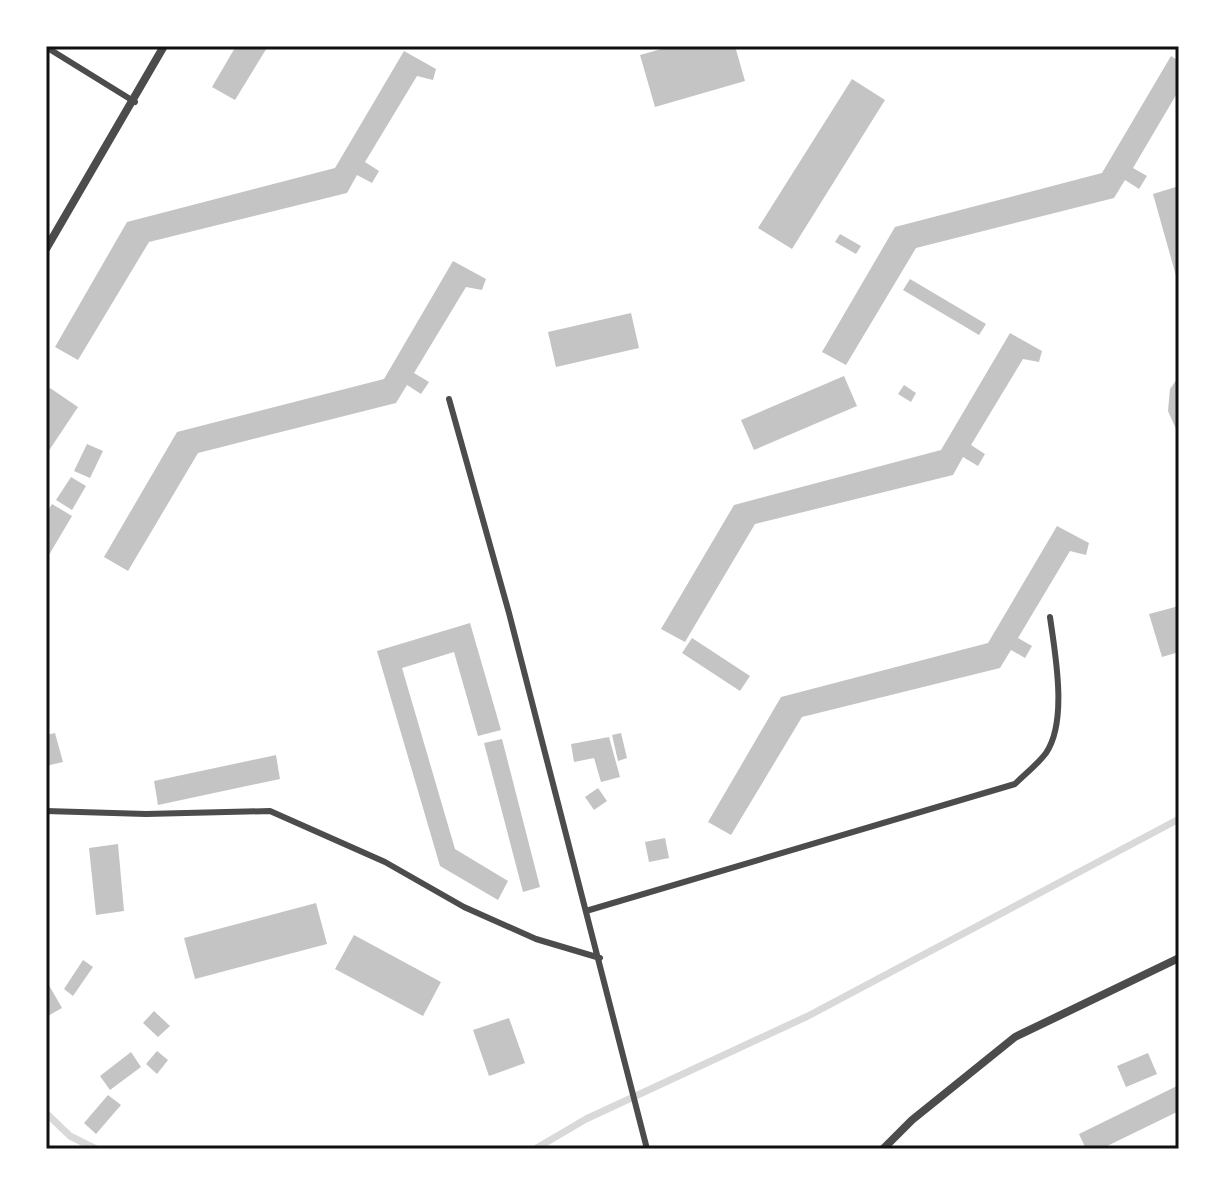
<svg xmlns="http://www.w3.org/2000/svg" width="1225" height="1195" viewBox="0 0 1225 1195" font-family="'Archivo Narrow',sans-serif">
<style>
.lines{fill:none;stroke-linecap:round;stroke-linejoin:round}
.stream{stroke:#d9d9d9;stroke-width:7}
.building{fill:#c4c4c4}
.service{stroke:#4c4c4c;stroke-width:6}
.minor{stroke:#4c4c4c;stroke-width:8}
.neatline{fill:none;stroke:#111;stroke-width:3}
</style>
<rect width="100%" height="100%" fill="#fff"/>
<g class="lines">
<!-- stream -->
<path class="stream" d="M46,1113L70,1136L96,1149
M535,1149L586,1119L808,1016L1179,819"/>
</g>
<!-- building -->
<path class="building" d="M236,46H268L235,100L212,87Z
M672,46H735L745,81L655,107L640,55Z
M404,51L436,69L433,80L417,76L365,162L379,171L372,183L357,175L347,193L149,242L78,360L55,347L127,222L335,168Z
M1171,56L1179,61V90L1133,168L1147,176L1139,189L1125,180L1114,198L916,248L846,365L822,352L895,227L1102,173Z
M852,79L885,100L792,249L758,228Z
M1179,186V283H1178L1153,194Z
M840,234L861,246L856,254L835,242Z
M453,261L486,279L482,290L466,287L414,373L429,382L421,394L407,385L396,403L198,453L128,571L104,557L177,432L384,379Z
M910,279L986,324L979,335L903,290Z
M631,313L639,348L556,367L548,332Z
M1010,333L1042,351L1039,362L1023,359L971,445L985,454L978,466L963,457L953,475L755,524L685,642L661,629L734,505L941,450Z
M844,376L857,406L754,450L741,420Z
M1179,376V436L1168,411L1170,389Z
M904,385L916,393L911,402L898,394Z
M50,388L78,407L46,455V394Z
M87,444L103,451L90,478L74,471Z
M71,477L86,486L72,510L56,500Z
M52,504L72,516L46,560V514Z
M1057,526L1089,543L1086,555L1070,551L1018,638L1032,646L1025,658L1011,650L1000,668L802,717L731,835L708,822L781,697L988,643Z
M1179,606V652L1162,657L1149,614Z
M470,623L501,730L478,736L454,652L402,668L455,849L508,881L498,900L440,866L377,651Z
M692,638L750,676L740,691L682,653Z
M55,733L63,762L46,766V735Z
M621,733L627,758L618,761L612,735Z
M609,737L620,777L601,782L594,758L574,762L571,744Z
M502,739L540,887L523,892L484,743Z
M276,755L280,779L158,805L154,781Z
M598,788L607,801L594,810L585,797Z
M665,838L669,858L649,862L645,842Z
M118,844L124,911L96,915L89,848Z
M316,903L327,944L195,979L184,938Z
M354,935L441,982L423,1016L335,969Z
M83,960L93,967L73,996L64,989Z
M46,980L62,1008L46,1017Z
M154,1011L170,1026L158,1037L143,1023Z
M509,1018L525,1063L489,1076L473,1030Z
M157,1051L168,1060L157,1074L146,1064Z
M131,1052L141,1067L110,1090L100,1076Z
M1148,1053L1157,1074L1126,1087L1117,1066Z
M1179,1085V1111L1101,1149H1086L1079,1134Z
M108,1095L121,1105L96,1134L84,1123Z"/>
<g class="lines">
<!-- service -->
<path class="service" d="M46,47L135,102
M449,399L509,613L647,1149
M46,811L146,814L270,811L385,862L464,907L536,939L600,958
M586,911L1015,784C1025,774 1038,764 1046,753C1068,721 1055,653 1050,617"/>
<!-- minor -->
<path class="minor" d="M46,249L164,46
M883,1149L912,1120L1015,1037L1179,958"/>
</g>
<!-- border -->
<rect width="1225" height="1195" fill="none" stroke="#ffffff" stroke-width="96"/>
<rect x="48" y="48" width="1129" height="1099" class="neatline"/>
</svg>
